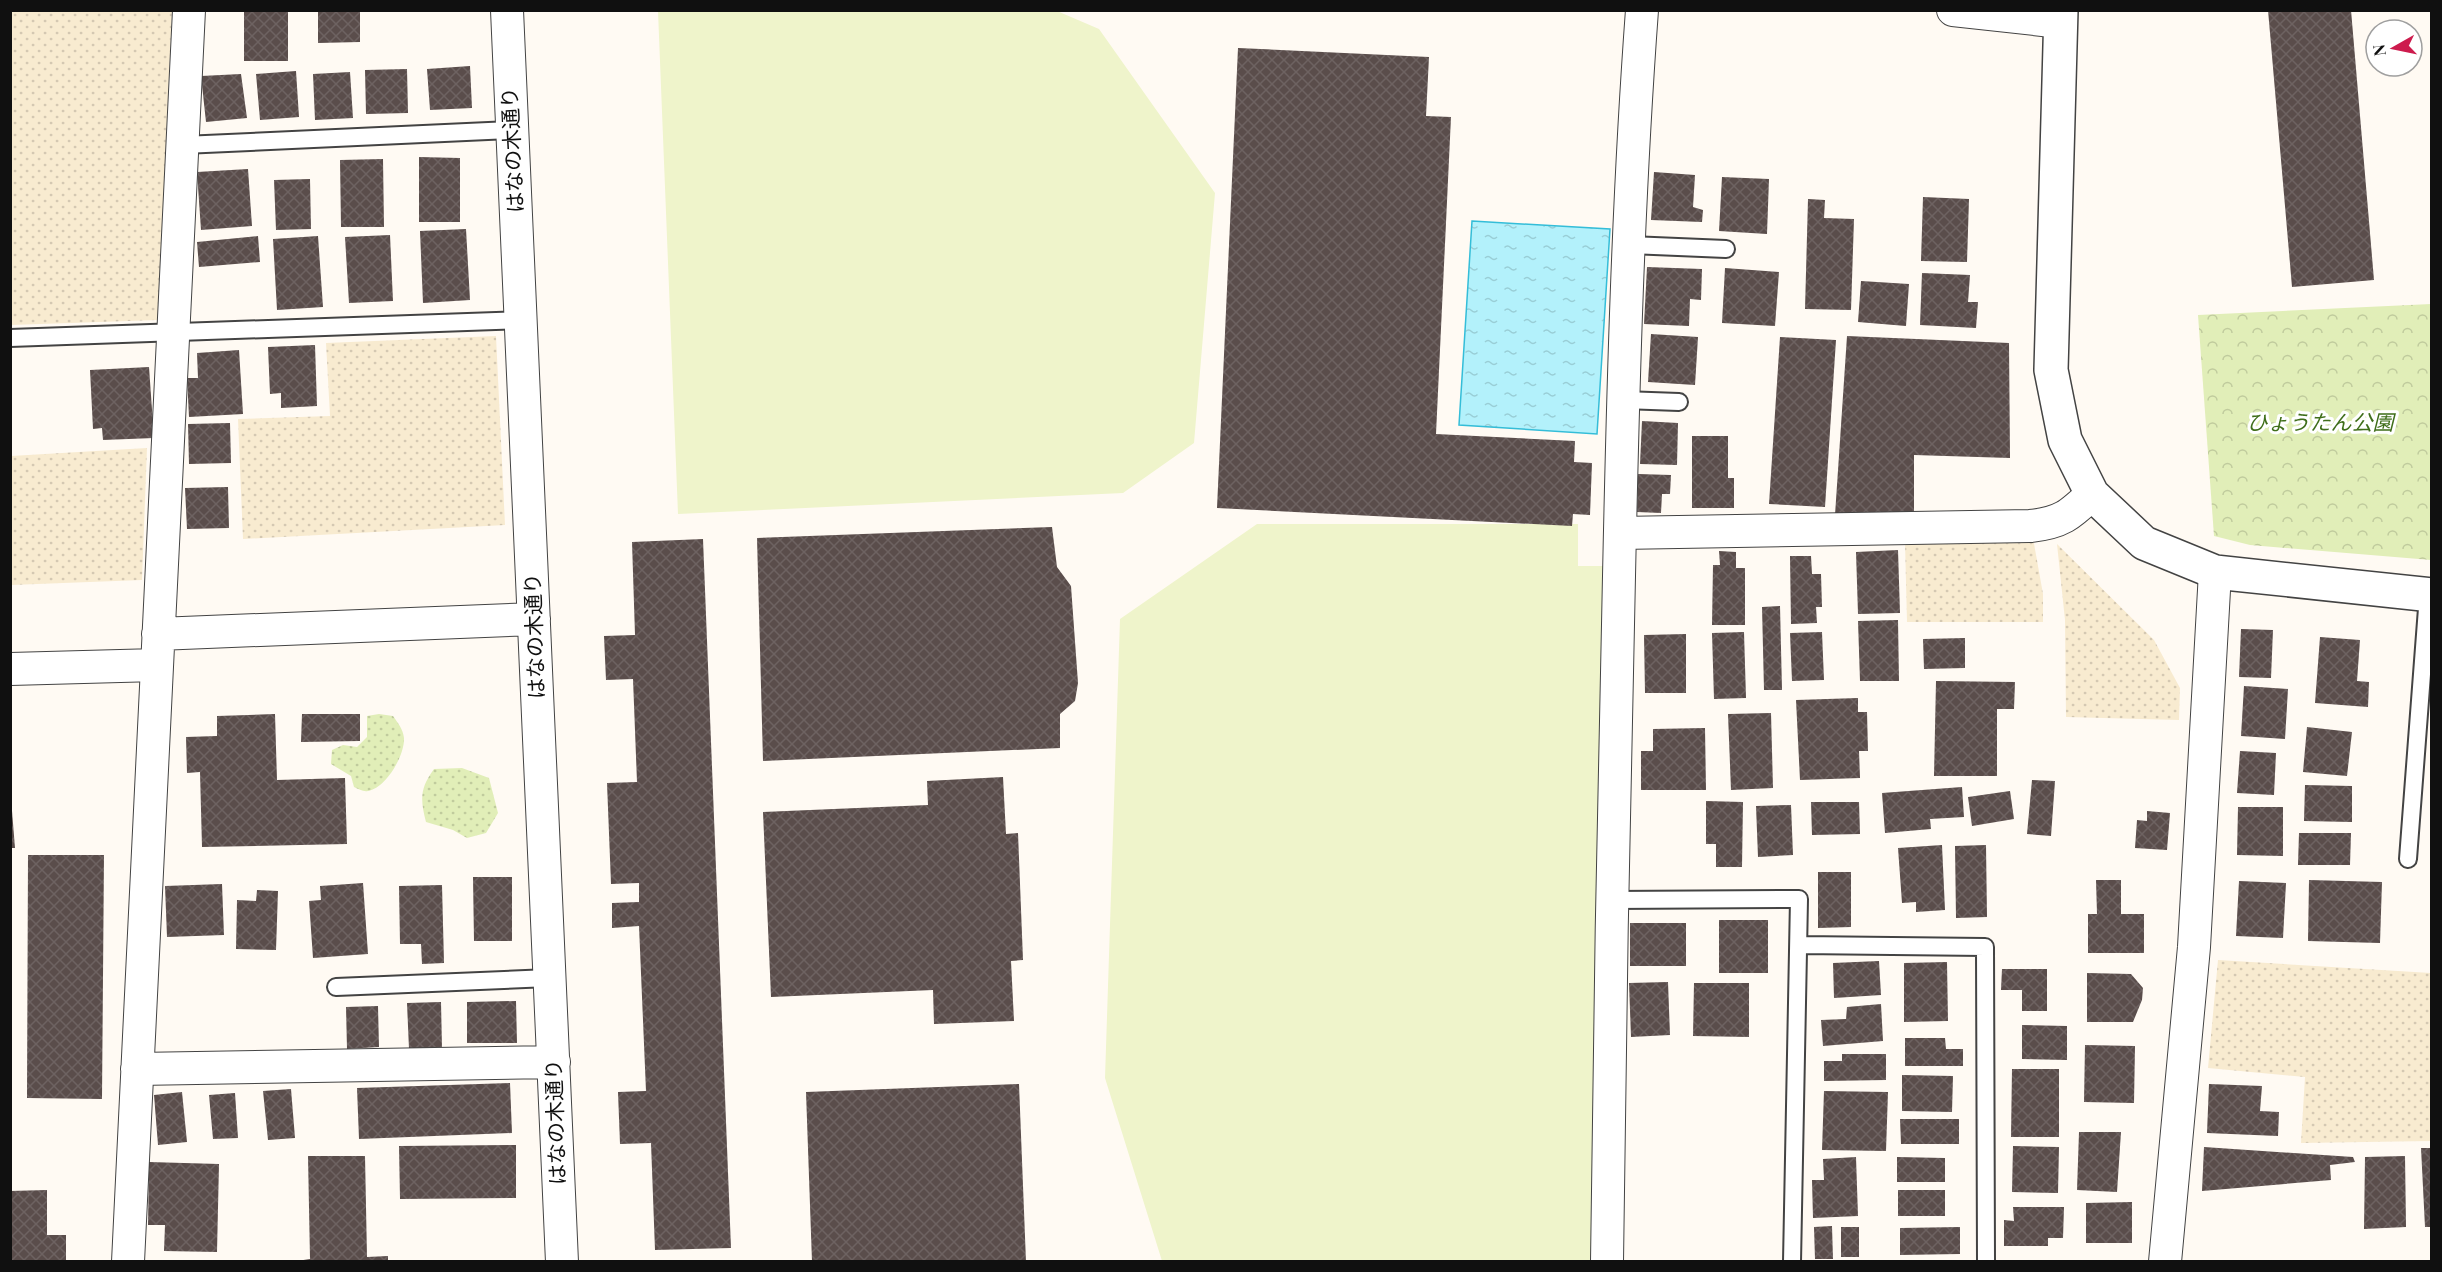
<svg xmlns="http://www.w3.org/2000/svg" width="2442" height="1272" viewBox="0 0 2442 1272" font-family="'Playfair Display','Noto Sans JP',serif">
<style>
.farmland{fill:url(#farmland-dots)}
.grass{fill:url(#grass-dots)}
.park{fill:url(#park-crowns)}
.pitch{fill:#eff4cb}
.water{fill:url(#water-ripples);stroke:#34bdd8;stroke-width:1.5}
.building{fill:url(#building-cross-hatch)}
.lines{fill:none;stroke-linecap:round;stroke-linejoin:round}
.service-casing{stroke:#434343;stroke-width:20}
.minor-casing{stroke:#434343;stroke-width:34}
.tertiary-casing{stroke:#434343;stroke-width:36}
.service{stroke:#fff;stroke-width:16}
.minor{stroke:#fff;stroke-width:32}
.tertiary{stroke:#fff;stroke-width:33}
.labels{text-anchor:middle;stroke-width:6;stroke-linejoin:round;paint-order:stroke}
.street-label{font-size:21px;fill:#101010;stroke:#fff}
.park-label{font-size:21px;font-style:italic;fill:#3f6e1a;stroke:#fff}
</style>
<defs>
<pattern id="farmland-dots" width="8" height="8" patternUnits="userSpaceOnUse" patternTransform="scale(1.5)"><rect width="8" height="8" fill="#f8ebd0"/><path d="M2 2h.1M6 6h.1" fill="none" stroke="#d4c8b2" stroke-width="1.8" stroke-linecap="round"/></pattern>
<pattern id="grass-dots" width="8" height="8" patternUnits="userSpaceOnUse" patternTransform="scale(1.5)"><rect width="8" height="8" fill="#e1eeb8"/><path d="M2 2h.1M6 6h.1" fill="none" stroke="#c0cb9d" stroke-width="1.8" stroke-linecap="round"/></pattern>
<pattern id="park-crowns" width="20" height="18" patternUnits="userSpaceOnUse" patternTransform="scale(1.5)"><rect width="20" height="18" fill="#e1eeb8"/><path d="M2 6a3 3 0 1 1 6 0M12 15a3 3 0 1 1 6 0" fill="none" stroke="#c0cb9d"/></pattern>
<pattern id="water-ripples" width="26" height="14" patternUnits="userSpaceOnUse" patternTransform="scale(1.5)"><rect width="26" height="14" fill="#b3f1fb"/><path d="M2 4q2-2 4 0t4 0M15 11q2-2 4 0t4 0" fill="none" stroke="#99ced6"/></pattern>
<pattern id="building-cross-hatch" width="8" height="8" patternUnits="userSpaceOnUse" patternTransform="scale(1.5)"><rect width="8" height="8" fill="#5a4d4b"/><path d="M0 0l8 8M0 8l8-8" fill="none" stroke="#6d6261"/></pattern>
</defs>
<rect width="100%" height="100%" fill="#fffaf3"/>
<!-- farmland -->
<path class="farmland" d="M10,11H172L158,320L11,325Z
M496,336L505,525L243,539L238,419L330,416L326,343Z
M147,448L142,580L11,585V456Z
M2033,538L2043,594V622H1907L1905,542Z
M2057,544L2154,640L2180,688L2179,720L2066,717L2065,620Z
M2218,960L2431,973V1141L2301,1143L2305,1077L2208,1068Z"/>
<!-- grass -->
<path class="grass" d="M379,714L393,716C398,723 403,729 404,738C405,755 386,788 368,791C363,792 359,789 354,787L351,776L331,764L332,750L343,745L357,747L367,737V716Z
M462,768L489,778L498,813L486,833L467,838L453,830L426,822C420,799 420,788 434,769Z"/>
<!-- park -->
<path class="park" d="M2431,304V560L2250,545L2214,536L2198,315Z"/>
<!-- pitch -->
<path class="pitch" d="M1057,11L1099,29L1215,193L1194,443L1123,493L678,514L658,11Z
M1257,524H1578V566H1605V1261H1162L1105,1078L1120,619Z"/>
<!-- water -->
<path class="water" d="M1472,221L1610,229L1597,434L1459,425Z"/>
<!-- building -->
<path class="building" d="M244,10H288V61H244Z
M318,10H360V42L318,43Z
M2268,10H2351L2374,280L2292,287Z
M1238,48L1429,57L1426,116L1451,117L1436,434L1575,441L1574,462L1592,463L1590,515L1573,514L1572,526L1217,508Z
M470,66L472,108L430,110L427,69Z
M407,69L408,113L366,114L365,70Z
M296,71L299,117L260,120L256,74Z
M350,72L353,118L315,120L313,74Z
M241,74L247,118L206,122L201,76Z
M419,157L460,158V222H419Z
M383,159L384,227H341L340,160Z
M248,169L252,226L201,230L197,172Z
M1654,172L1695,175L1693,207L1703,210L1702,222L1651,220Z
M1722,177L1769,179L1767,234L1719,231Z
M310,179L311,229L276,230L274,180Z
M1923,197L1969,199L1967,262L1921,261Z
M1808,199L1825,200L1824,218L1854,219L1851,310L1805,309Z
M466,229L470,300L423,303L420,231Z
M390,235L393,301L349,303L345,237Z
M258,236L260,262L199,267L197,242Z
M318,236L323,307L277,310L273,239Z
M1647,267L1702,269L1701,300L1690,299L1689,326L1644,324Z
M1725,268L1779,272L1775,326L1722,323Z
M1922,273L1970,275L1968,302H1978L1976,328L1920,325Z
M1861,281L1909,284L1906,326L1858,322Z
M1651,334L1698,337L1695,385L1648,382Z
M1847,336L2009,343L2010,458L1914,455V513L1835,515Z
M1780,337L1836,340L1825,507L1769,504Z
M315,345L317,406L281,408V393L270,394L268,347Z
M239,350L243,414L189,417L187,378H198L197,353Z
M149,367L154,438L103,440L102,428L93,429L90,370Z
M1642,421L1678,423L1677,465L1640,464Z
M230,423L231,463L189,464L188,424Z
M1692,436H1728V478H1734V508H1692Z
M1638,474L1671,475L1670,494H1662L1661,513L1637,512Z
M228,487L229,528L187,529L185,488Z
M1052,527L1057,567L1071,586L1078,683L1075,701L1060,714V748L763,761L757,538Z
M703,539L731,1248L655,1250L651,1143L620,1144L618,1092L646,1091L639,926L612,928V903L639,902V883L611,884L607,783L637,782L633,679L606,680L604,636L635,635L632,542Z
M1898,550L1900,613L1858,614L1856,552Z
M1719,551L1736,552V568H1745V625H1712L1713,565H1720Z
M1790,556H1811L1812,574H1821L1822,607H1816L1817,623L1791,624Z
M1780,606L1782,690H1764L1762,607Z
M1898,620L1899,681H1860L1858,621Z
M2241,629L2273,630L2271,678L2239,677Z
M1744,632L1746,698L1714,699L1712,633Z
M1822,632L1824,680L1792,681L1790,633Z
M1686,634V693H1645L1644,635Z
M2320,637L2360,640L2357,681L2369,682L2368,707L2315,703Z
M1965,638V668L1924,669L1923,639Z
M1936,681L2015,682L2014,709H1997V776H1934Z
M2244,686L2288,689L2285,739L2241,736Z
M1858,698V712H1867L1868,751H1859L1860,778L1800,780L1796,700Z
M1771,713L1773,788L1731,790L1728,714Z
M275,714L277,780L345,778L347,844L202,847L200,772L187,773L186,737L217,736V716Z
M302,714H360V741L301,742Z
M2307,727L2352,732L2347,776L2303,772Z
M1705,728L1706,790H1641V751H1653V729Z
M2240,751L2276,753L2274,795L2237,793Z
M1003,777L1006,834L1018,833L1023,960L1011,961L1014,1021L934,1024L933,990L771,997L763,812L928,805L927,781Z
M2032,780L2055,781L2051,836L2027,834Z
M2305,785L2352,786V822L2304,821Z
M10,786L15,848H10Z
M1962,787L1964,817L1930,819L1931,829L1885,833L1882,793Z
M2010,791L2014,819L1972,826L1968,797Z
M1706,801L1743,802L1742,867H1716V844H1706Z
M1811,802H1859L1860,834L1812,835Z
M1791,805L1793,855L1758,857L1756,806Z
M2238,807H2283V856L2237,855Z
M2147,811L2170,813L2167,850L2135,848L2137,820L2147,821Z
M2299,833H2351L2350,865H2298Z
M1942,845L1945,910L1916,912V902L1902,903L1898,848Z
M1986,845L1987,917L1956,918L1955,846Z
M28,855H104L102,1099L27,1098Z
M1818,872H1851V927L1818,928Z
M473,877H512V941H474Z
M2096,880H2121V914H2144V953H2088V914H2097Z
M2309,880L2382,882L2380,943L2308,941Z
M2239,881L2286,883L2283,938L2236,936Z
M363,883L368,954L313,958L309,901L321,900L320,886Z
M222,884L224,935L167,937L165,886Z
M442,885L444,963L422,964L421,944H400L399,886Z
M257,890L278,891L276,950L236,949L237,900L256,901Z
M1719,920H1768V973H1719Z
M1630,923H1686V966H1630Z
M1879,961L1881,995L1834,998L1833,963Z
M1947,962L1948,1021L1904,1022V963Z
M2002,969H2047V1011H2022V990H2001Z
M2087,973L2131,974L2143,988L2142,1000L2133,1022H2087Z
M1668,982L1670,1035L1631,1037L1629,983Z
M1694,983H1749V1037L1693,1036Z
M516,1001L517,1043H467V1002Z
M441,1002L442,1048L409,1049L407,1003Z
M1881,1004L1883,1041L1823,1046L1821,1020L1846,1019L1847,1007Z
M378,1006L379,1047L347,1049L346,1007Z
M2022,1025L2067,1026V1060L2022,1059Z
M1905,1038H1945L1946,1049H1963V1066H1905Z
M2085,1045L2135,1046L2134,1103L2084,1102Z
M1842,1054H1886V1080L1824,1081V1061H1842Z
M2012,1069H2059V1137H2011Z
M1902,1075L1953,1076L1952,1112L1902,1111Z
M510,1083L512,1133L359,1139L357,1088Z
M1019,1084L1026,1262H812L806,1092Z
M2209,1084L2262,1086L2260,1111L2279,1112L2278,1136L2207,1133Z
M291,1089L295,1138L268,1140L263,1091Z
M1824,1091L1888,1092L1886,1151L1822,1150Z
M182,1092L187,1142L158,1145L154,1095Z
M235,1093L238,1138L213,1139L209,1095Z
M1900,1119H1959V1144H1901Z
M2079,1132H2121L2117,1192L2077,1190Z
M516,1145V1198L400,1199L399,1146Z
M2013,1146L2059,1147L2058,1193L2012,1192Z
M2204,1147L2353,1157L2355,1162L2330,1165L2331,1180L2202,1191Z
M2421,1148H2432V1227H2425Z
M308,1156H365L367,1257L388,1256V1262H290L310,1259Z
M2405,1156L2406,1227L2364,1229L2365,1157Z
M1856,1157L1858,1216L1813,1218L1812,1180H1824L1823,1159Z
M1897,1157L1945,1158V1182H1897Z
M149,1162L219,1164L217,1252L164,1251L165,1225H148Z
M47,1190V1235H66V1260L10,1261V1191Z
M1898,1190H1945V1216H1898Z
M2132,1202V1243H2086V1203Z
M2013,1207H2064L2063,1238H2048V1246H2004V1220L2014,1221Z
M1832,1226L1833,1259H1815L1814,1227Z
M1841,1227H1859V1257H1841Z
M1960,1227V1254L1900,1255V1228Z"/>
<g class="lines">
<!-- service casing -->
<g class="service-casing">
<path id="service" d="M183,145L512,130
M1630,245L1726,249
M10,338L522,320
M1623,400L1679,402
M2408,859L2428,595
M1611,900L1799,899L1792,1262
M1800,945L1985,947L1986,1262
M336,987L549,978"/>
</g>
<!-- minor casing -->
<g class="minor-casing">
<path id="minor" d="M507,10L562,1262
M1953,10L2061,22
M1620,533L2030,526C2061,523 2070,515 2092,494
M158,634L534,619
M10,669L157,665
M137,1069L554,1062
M128,1262L189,10
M1607,1262C1610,1033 1613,805 1619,576C1623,387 1628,199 1642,10
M2165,1262L2194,947L2215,572"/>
</g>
<!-- tertiary casing -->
<g class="tertiary-casing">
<path id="tertiary" d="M2061,10L2051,370L2065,440L2092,494L2144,543L2215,572L2432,595"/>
</g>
<!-- service -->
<use href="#service" class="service"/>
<!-- minor -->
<use href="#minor" class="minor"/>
<!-- tertiary -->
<use href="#tertiary" class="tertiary"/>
</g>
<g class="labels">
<!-- street labels -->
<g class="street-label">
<text transform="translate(513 150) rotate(-93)" y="7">はなの木通り</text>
<text transform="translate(535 636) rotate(-92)" y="7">はなの木通り</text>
<text transform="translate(556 1122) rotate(-92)" y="7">はなの木通り</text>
</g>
<!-- park labels -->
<g class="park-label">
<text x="2320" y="430">ひょうたん公園</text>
</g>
</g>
<!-- border -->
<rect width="2442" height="1272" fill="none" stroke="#101010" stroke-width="24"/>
<!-- north arrow -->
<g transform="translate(2394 48) rotate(261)"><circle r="28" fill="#ffffff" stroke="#9f9f9f" stroke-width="1.5"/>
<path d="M0-4.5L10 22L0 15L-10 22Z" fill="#cd1b4d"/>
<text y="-9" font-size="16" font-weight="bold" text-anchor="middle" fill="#101010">N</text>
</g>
</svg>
